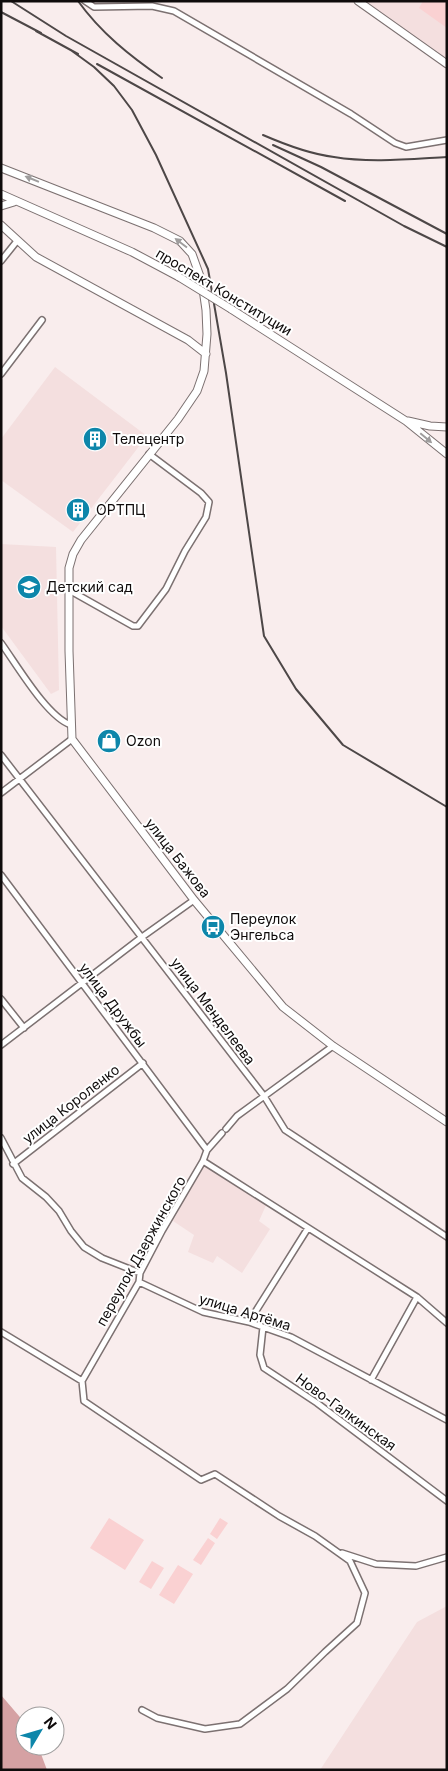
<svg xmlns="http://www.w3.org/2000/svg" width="448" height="1771" viewBox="0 0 448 1771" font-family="Inter,sans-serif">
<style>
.built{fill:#f4dfdf}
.green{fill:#fad1d2}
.water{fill:#d5a1a3}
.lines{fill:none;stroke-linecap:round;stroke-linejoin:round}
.street-casing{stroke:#7c7171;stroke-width:8}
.secondary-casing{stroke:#7c7171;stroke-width:9}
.street{stroke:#fff;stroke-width:5}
.secondary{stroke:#fff;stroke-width:7}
.rail{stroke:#4d4747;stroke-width:2}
.secondary-bridge-casing{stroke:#7c7171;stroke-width:9;stroke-linecap:butt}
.secondary-bridge{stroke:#fff;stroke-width:7}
.oneway{fill:#9f9d9d}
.labels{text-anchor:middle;stroke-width:4;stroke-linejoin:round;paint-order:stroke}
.street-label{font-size:14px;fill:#0f0b0b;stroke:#fff}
.poi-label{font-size:14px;fill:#0f0b0b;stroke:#fff;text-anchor:start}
</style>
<rect width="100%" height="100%" fill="#f9eded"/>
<!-- built -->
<path class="built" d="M365,1H447V60Z
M55,367L147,436L73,532L1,480V439Z
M1,544L56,547L59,690L51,694L1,626Z
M202,1166L208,1167L267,1203L259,1221L270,1229L242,1273L217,1256L213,1263L188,1252L194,1235L173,1221Z
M447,1606V1770H320L417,1622Z"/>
<!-- green -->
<path class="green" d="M423,1H447V28L419,8Z
M109,1518L144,1540L125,1570L90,1548Z
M220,1518L228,1523L217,1539L210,1534Z
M208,1538L215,1543L201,1565L193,1560Z
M152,1561L164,1568L151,1589L139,1582Z
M178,1565L193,1574L174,1604L159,1595Z"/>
<!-- water -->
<path class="water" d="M1,1695L25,1723V1746H38L47,1770H1Z"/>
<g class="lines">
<!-- street casing -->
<g class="street-casing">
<path id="street" d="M85,1L94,7L152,6L174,11L351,114L395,143L406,147L447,140
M1,261L17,241
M1,374L42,320
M69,590L133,626H138L166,589L185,551L206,517L209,502L201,493L149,454
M1,643C17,665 47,717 71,725
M1,755L264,1096L285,1130L447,1237
M1,793L72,739
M1,875L207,1150
M1,999L24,1028
M1,1045L142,937L194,900
M226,1129L237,1116L333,1046
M1,1138L22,1178L46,1197L59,1211L71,1231L84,1247L102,1258L140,1273
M203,1161L417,1297L447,1323
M13,1164L143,1063
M139,1282L203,1312L249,1322L291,1337L447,1420
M249,1322L308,1228
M263,1327L260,1355L264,1368L317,1403L447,1501
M1,1332L82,1381
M371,1380L417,1297
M82,1381L84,1401L201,1480L215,1474L279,1516L315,1536L350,1561L365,1593L357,1623L325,1652L287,1689L240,1724L205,1729L157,1718L142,1710
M82,1381L139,1282L140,1273L162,1231L203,1161L207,1150L222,1133
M342,1553L376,1564L416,1566L447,1557"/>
</g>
<!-- secondary casing -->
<g class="secondary-casing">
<path id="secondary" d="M358,1L447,64
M1,168L154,228L180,241L192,254L202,282L206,310L207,334L204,371L197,391L178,419L81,540L73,554L69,568V651L72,739L194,900L283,1007L333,1046L447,1122
M1,194L132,252L179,277
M1,206L14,202
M1,225L36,257L188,340L206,354
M231,309L406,421L447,454
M408,421L430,426L447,427"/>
</g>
<!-- street -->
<use href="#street" class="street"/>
<!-- secondary -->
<use href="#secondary" class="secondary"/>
<!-- rail -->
<path class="rail" d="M11,1L66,36L404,226L447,247
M78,1C101,33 130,56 162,78
M1,12L41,33
M36,31L78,54
M72,51L94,67L114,86L132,110L156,155L208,269L226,373L264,636L296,689L343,745L447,807
M97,64L345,201
M263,135C286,145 309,154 334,157C370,163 410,159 447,157
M273,145L321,167L447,234"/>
<!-- secondary-bridge casing -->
<g class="secondary-bridge-casing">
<path id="secondary-bridge" d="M179,277L231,309"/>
</g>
<!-- secondary-bridge -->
<use href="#secondary-bridge" class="secondary-bridge"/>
</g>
<!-- one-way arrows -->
<defs><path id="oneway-solid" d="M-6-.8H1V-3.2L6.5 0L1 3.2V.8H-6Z" transform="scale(1.25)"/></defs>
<g class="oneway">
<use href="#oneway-solid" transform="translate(32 179) rotate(-158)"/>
<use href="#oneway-solid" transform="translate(181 243) rotate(-143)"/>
<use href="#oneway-solid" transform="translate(426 438) rotate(40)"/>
</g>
<!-- icons -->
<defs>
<g id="building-disc" transform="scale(1.25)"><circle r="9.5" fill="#0d86aa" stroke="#fff"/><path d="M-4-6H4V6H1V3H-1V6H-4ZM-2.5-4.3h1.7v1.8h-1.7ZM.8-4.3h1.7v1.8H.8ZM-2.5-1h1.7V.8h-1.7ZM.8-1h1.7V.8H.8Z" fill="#fff"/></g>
<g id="school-disc" transform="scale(1.25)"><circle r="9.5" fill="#0d86aa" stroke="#fff"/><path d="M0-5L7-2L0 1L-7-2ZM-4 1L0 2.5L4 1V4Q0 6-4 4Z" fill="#fff"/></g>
<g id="shop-disc" transform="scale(1.25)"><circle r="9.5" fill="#0d86aa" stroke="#fff"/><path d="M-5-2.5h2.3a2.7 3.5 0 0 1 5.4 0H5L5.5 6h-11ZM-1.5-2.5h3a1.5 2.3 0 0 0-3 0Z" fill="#fff"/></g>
<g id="bus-disc" transform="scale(1.25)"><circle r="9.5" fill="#0d86aa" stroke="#fff"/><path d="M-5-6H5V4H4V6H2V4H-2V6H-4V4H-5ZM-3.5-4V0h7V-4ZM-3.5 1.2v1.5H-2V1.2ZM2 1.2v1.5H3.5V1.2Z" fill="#fff"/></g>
</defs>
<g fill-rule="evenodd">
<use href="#building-disc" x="95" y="439"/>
<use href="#building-disc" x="78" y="510"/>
<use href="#school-disc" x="29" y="587"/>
<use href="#shop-disc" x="109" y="741"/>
<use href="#bus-disc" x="213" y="927"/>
</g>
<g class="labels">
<!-- street labels -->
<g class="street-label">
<text transform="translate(224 292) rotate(31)" y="5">проспект Конституции</text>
<text transform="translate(178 858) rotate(52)" y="5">улица Бажова</text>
<text transform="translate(113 1005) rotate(53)" y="5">улица Дружбы</text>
<text transform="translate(213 1011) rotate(53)" y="5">улица Менделеева</text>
<text transform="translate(71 1104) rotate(-38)" y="5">улица Короленко</text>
<text transform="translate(141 1251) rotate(-61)" y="5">переулок Дзержинского</text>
<text transform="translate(245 1312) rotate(17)" y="5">улица Артёма</text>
<text transform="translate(346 1412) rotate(36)" y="5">Ново-Галкинская</text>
</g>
<!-- poi labels -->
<g class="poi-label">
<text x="112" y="444">Телецентр</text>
<text x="96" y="515">ОРТПЦ</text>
<text x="46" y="592">Детский сад</text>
<text x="126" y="746">Ozon</text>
<text x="230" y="924">Переулок<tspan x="230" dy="16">Энгельса</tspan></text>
</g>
</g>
<!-- border -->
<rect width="448" height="1771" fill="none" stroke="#0f0b0b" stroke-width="5"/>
<!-- north arrow -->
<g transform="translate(40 1731) rotate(52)"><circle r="24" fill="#ffffff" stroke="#9f9d9d"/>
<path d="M0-4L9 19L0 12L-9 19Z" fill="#0d86aa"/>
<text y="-8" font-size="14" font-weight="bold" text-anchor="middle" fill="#0f0b0b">N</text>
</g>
</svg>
